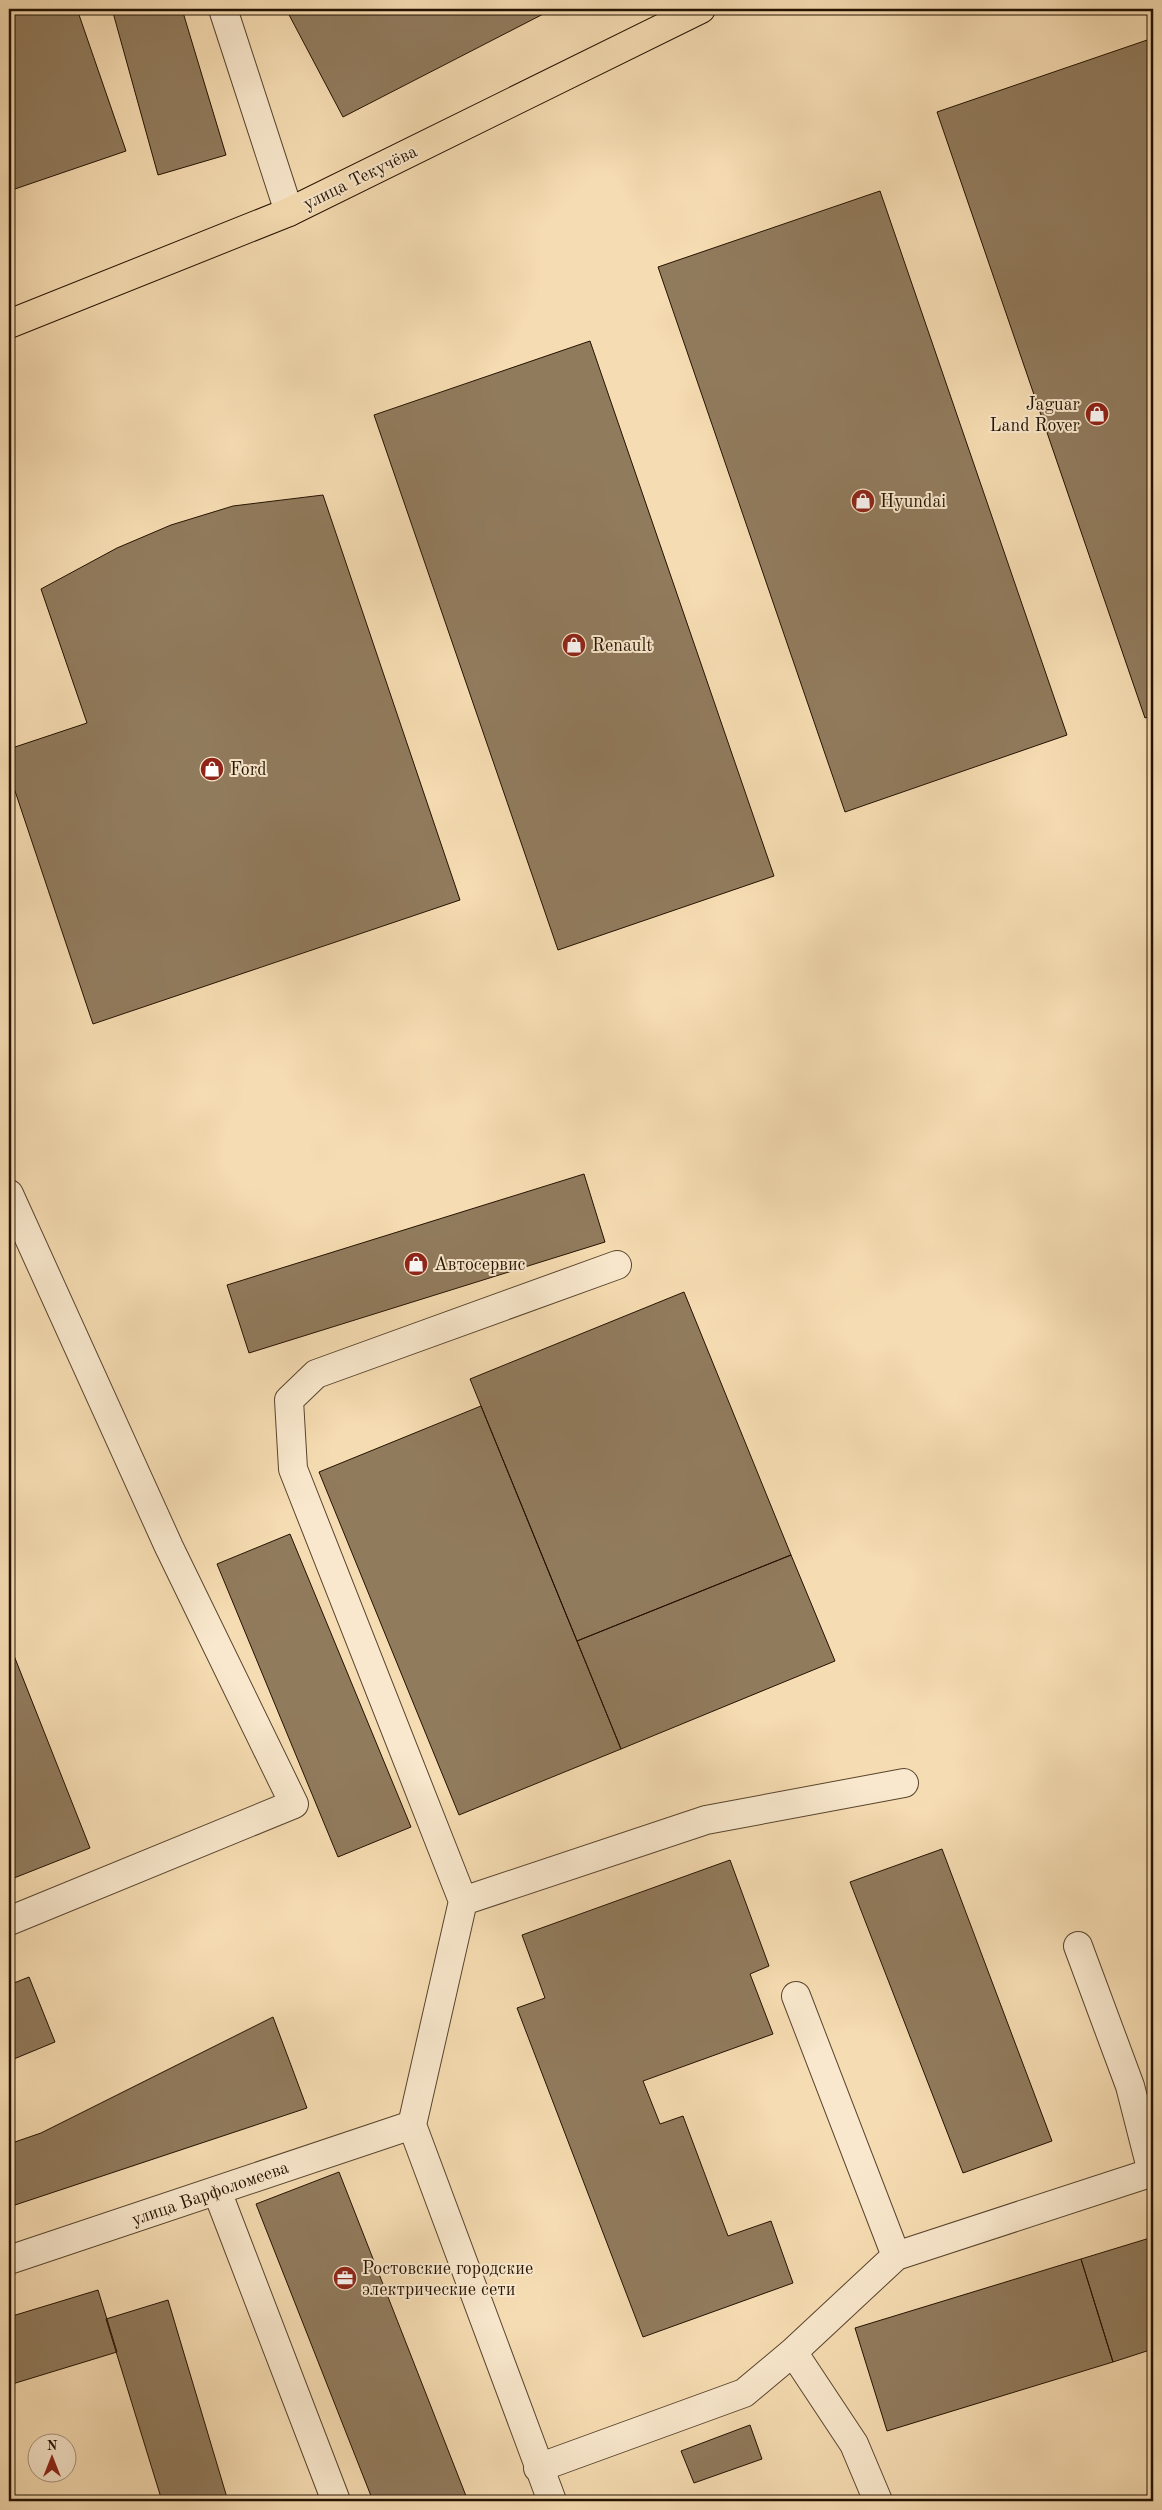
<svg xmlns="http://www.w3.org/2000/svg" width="1162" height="2510" viewBox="0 0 1162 2510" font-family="'Old Standard TT',serif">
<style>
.building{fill:#917b5d;stroke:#241201}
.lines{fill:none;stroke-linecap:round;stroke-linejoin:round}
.minor-casing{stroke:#58442d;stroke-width:30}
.major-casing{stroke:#241201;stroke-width:30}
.minor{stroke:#f9e8cd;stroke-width:28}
.major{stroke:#f6dcb2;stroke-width:28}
.rail{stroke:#241201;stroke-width:4;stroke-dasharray:9 9;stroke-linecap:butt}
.labels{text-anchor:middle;stroke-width:4;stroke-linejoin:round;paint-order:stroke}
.street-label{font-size:18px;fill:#241201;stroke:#f9e8cd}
.poi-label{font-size:18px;fill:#241201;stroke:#f9e8cd;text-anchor:start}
</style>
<rect width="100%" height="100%" fill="#f6dcb2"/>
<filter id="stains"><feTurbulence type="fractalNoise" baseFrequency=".004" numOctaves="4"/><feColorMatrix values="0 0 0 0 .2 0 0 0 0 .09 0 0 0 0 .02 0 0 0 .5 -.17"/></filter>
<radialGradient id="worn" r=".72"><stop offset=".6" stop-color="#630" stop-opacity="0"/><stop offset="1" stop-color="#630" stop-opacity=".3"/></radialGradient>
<!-- building -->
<path class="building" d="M9,9H77L126,151L9,191Z
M112,9H182L226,155L158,175Z
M291,9H553L343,117L287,11Z
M1153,38V715L1145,718L937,112Z
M880,191L1067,735L845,812L658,267Z
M590,341L774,876L558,950L374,415Z
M323,495L460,900L93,1024L14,788L9,790V749L87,723L41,589L117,548L171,525L233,506Z
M584,1174L605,1242L249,1353L227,1285Z
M684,1292L791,1555L577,1641L470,1379Z
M481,1406L621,1749L459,1815L319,1472Z
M290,1534L411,1827L338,1857L217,1564Z
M791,1555L835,1661L621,1749L577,1641Z
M9,1643L90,1848L9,1880Z
M942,1849L1052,2141L963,2173L850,1882Z
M730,1860L769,1966L750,1974L773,2034L643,2081L660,2124L683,2116L728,2236L771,2221L793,2283L643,2337L517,2008L545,1998L522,1935Z
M29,1977L55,2042L9,2061V1985Z
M273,2017L307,2108L9,2207V2144L41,2133Z
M339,2172L468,2501H373L256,2204Z
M1153,2237V2349L1113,2362L1081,2259Z
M1081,2259L1113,2362L887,2431L855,2328Z
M98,2290L117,2352L9,2385V2317Z
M168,2300L228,2501H162L106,2319Z
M750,2425L762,2459L694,2483L681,2451Z"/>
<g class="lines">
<!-- minor casing -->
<g class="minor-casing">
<path id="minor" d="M223,9L289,212
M9,1194L169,1547L294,1804L9,1921
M463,1901L293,1469L289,1400L316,1374L617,1265
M1078,1946L1130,2086L1152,2172
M796,1996L896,2256
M412,2125L463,1901L706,1820L904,1783
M412,2125L552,2501
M217,2191L336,2501
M9,2260L412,2125
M793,2352L854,2444L878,2501
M538,2468L744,2393L793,2352L896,2256L1153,2172"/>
</g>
<!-- major casing -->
<g class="major-casing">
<path id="major" d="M9,324L289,212L701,9"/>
</g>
<!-- minor -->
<use href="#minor" class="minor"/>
<!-- major -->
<use href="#major" class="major"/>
<!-- rail -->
<path class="rail" d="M1151,1228H1153
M1151,1265H1153"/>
</g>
<!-- icons -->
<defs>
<g id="shop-disc" transform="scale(1.25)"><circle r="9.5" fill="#8f2418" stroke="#f9e8cd"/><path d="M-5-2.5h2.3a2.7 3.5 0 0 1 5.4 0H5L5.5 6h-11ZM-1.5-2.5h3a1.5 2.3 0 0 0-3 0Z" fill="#fff"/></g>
<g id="office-disc" transform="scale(1.25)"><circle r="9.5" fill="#8f2418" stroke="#f9e8cd"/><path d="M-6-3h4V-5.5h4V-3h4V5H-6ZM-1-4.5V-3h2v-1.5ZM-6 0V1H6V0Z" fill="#fff"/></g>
</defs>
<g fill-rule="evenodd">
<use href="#shop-disc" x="1097" y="414"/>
<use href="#shop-disc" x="863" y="501"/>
<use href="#shop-disc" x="574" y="645"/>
<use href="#shop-disc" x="212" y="769"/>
<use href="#shop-disc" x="416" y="1264"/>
<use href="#office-disc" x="345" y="2278"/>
</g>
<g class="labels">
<!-- street labels -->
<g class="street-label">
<text transform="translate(360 177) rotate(-26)" y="6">улица Текучёва</text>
<text transform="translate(210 2193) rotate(-19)" y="6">улица Варфоломеева</text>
</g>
<!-- poi labels -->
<g class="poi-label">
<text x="1080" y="410" text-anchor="end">Jaguar<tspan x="1080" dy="21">Land Rover</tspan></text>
<text x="880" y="507">Hyundai</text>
<text x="592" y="651">Renault</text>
<text x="230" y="775">Ford</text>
<text x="434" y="1270">Автосервис</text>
<text x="362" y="2274">Ростовские городские<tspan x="362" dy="21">электрические сети</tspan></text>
</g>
</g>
<!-- margin -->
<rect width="1162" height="2510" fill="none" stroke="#f6dcb2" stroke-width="30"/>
<rect x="10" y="10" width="1142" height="2490" fill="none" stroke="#241201" stroke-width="2.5"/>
<rect x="15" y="15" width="1132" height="2480" fill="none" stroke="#241201"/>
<!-- north arrow -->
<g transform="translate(52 2458)"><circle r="24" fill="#f9e8cd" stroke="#a4927b"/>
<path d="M0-4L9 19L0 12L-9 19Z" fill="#8f2418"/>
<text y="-8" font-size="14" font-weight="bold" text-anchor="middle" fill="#241201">N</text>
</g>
<rect width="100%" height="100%" filter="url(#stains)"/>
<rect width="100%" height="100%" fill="url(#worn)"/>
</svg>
